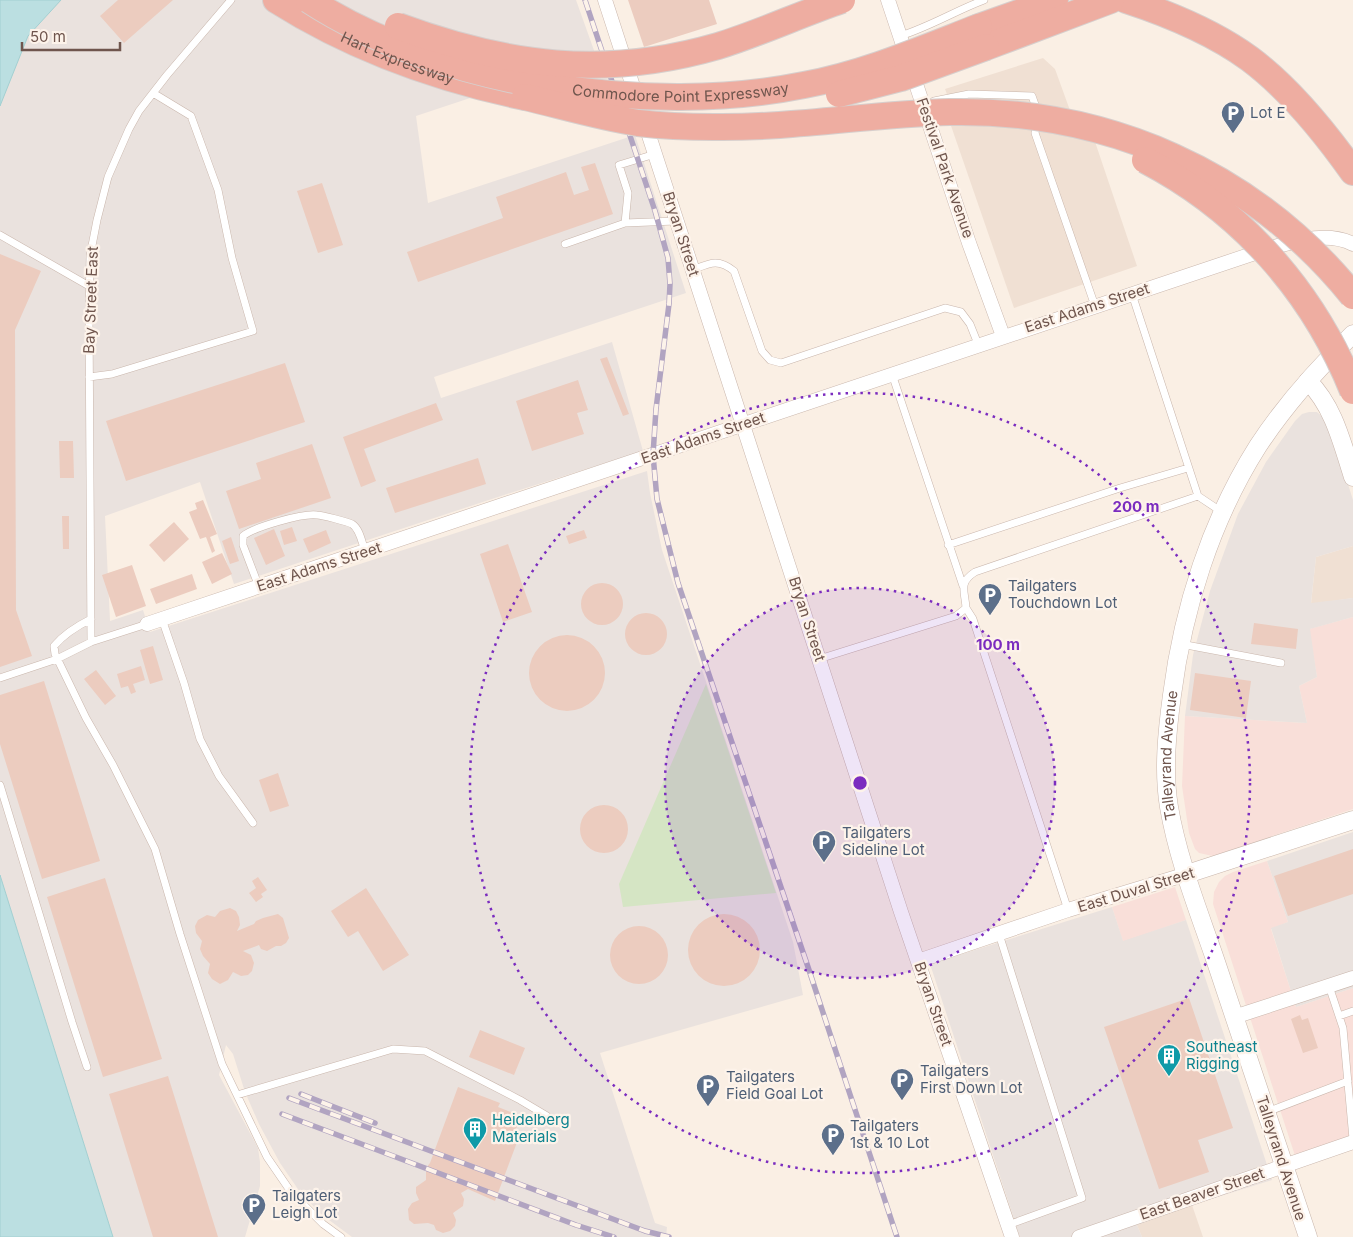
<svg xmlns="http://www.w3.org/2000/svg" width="1353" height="1237" viewBox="0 0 1353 1237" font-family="Inter,sans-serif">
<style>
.residential{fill:#f0e0d3}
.commercial{fill:#f9dfd9}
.industrial{fill:#eae2de}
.green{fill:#d5e5c4}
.water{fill:#bbdfe1;stroke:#a2cfd1}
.building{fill:#ecccbf}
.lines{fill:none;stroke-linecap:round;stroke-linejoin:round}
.service-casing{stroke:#c9b6ac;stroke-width:8}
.minor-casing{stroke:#c9b6ac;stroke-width:15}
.tertiary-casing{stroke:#c9b6ac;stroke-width:19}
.motorway-casing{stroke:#d7cfcd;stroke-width:28}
.service{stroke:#fff;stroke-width:7}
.minor{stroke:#fff;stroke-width:14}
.tertiary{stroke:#fff;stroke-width:18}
.motorway{stroke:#eeada1;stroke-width:26}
.rail-casing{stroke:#b1a4c1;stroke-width:5.5}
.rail{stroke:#fdf3ea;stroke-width:4;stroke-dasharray:11;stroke-linecap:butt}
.motorway-bridge-casing{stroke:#d7cfcd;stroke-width:28;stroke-linecap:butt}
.motorway-bridge{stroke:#eeada1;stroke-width:26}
.ring{fill:none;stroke:#7b2cbf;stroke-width:2.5;stroke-dasharray:2.5 5}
.labels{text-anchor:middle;stroke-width:4.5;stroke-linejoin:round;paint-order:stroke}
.street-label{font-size:15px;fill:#6f554d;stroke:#fdf3ea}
.service-label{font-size:15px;fill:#4e5e75;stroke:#fdf3ea;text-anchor:start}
.culture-label{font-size:15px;fill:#0d838f;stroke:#fdf3ea;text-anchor:start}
.centre{fill:#7b2cbf;stroke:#fdf3ea;stroke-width:2.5}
.ring-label{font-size:15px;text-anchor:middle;font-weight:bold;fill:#7b2cbf;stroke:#fdf3ea;stroke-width:4.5;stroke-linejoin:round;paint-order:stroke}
</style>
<rect width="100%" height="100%" fill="#faefe4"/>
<!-- residential -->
<path class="residential" d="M1043,58L1055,69L1076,127L1089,124L1137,266L1014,308L949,120L956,118L945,89Z
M1353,546V598L1311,604L1316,557Z
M1192,1205L1203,1237H1142L1137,1225Z"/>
<!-- commercial -->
<path class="commercial" d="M1353,617V809L1213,856L1199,853L1195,849L1189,833L1182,786L1185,716L1307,723L1299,686L1317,677L1309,629Z
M1267,861L1288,922L1271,929L1296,1007L1353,988V1148L1299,1168L1213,904L1214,892L1219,882L1225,876L1233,872Z
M1175,887L1186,920L1123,942L1112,907Z"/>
<!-- industrial -->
<path class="industrial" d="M61,0H576L596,56L416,116L428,203L635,135L686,293L434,377L441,398L612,342L643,451L507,494L234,584L200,482L105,516L110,621L143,610L150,632L647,471L650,493L662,550L793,942L803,995L600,1053L655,1223L667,1227L666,1237H352L321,1214L300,1192L280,1163L259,1124L245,1092L233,1054L226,1045L219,1075L258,1148L260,1162V1186L245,1237H113L0,875V106L28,36Z
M1309,412H1317L1325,419L1330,428L1353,500V546L1316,557L1311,603L1353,598V617L1310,629L1317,677L1299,686L1307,723L1185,716L1193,655L1210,591L1238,514L1266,462L1295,421L1302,414Z
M1353,832V988L1296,1007L1271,928L1288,922L1267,861Z
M1112,907L1123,941L1186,920L1272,1180L1192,1205L1137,1225L1142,1237H1020L930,964Z"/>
<!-- green -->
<path class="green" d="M706,684L776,893L623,907L619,884Z"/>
<!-- water -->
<path class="water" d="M0,0H61L28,36L0,106Z
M0,875L113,1237H0Z"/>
<!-- building -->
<path class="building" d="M118,0H173L124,43L100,16Z
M628,0H709L717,24L644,47Z
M595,163L613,214L418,282L407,252L503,218L496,197L566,172L574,195L589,190L581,167Z
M322,183L343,245L318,253L297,191Z
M0,254L41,271L15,330L16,610L32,656L0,667Z
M607,357L629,414L623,416L600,359Z
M285,363L305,422L126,481L106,421Z
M578,380L588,410L577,413L584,434L532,451L516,401Z
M436,403L443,420L364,449L376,481L361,487L343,437Z
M59,441H73L74,478H60Z
M312,444L331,498L239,529L226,491L261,479L256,463Z
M478,458L486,484L395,513L386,488Z
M203,500L217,534L210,537L215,551L212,553L206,537L200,539L189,512L197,509L195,503Z
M62,516H69V549H63Z
M174,522L189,539L164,562L149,545Z
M292,527L297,541L284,545L280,531Z
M274,529L285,556L266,565L254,538Z
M326,530L331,543L309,553L303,539Z
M584,530L587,538L569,544L566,536Z
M231,537L239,561L230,564L222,541Z
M508,544L532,612L503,622L480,554Z
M222,553L232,574L212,584L202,562Z
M132,565L146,606L116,617L102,575Z
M192,574L197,589L156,604L150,589Z
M581 604a21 21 0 1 1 42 0a21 21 0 1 1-42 0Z
M625 634a21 21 0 1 1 42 0a21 21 0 1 1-42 0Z
M1254,623L1298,629L1296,649L1251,644Z
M529 673a38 38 0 1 1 76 0a38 38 0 1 1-76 0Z
M153,646L163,680L150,684L140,650Z
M141,666L145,680L133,684L136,692L131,694L128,686L121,688L117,674Z
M96,670L116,696L105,705L84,679Z
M1195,673L1251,681L1246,718L1190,710Z
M44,681L100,861L42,879L0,744V695Z
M278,773L289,806L270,812L259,780Z
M580 829a24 24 0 1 1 48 0a24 24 0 1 1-48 0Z
M1353,849V894L1288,916L1274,876Z
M258,877L267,890L261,894L263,897L256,902L249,893L256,888L252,881Z
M105,878L162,1059L103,1077L47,897Z
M366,888L409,955L383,971L358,931L348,937L331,911Z
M230,908L236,911L239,917L240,925L237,931L254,924L256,921L263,918L278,914L283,918L289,938L286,943L281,946H276L267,951L261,949L259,945L243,951L251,955L254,963L252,971L248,975L241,976L233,972L228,980L220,984L212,979L208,973L210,964L203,956L200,949L202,941L196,933L195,926L198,920L207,915L215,917L220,911Z
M688 950a36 36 0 1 1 72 0a36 36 0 1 1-72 0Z
M610 955a29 29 0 1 1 58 0a29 29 0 1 1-58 0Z
M1189,998L1233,1128L1198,1140L1209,1172L1159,1189L1104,1027Z
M1300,1015L1302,1020L1308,1018L1318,1048L1303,1053L1291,1019Z
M480,1030L525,1048L514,1075L469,1057Z
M168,1076L218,1237H153L109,1094Z
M458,1087L500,1103L498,1107L521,1116L514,1134L519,1137L495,1201L468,1189L461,1193L464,1199L463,1206L453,1213L456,1220L455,1226L450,1231L443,1233L436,1230L434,1225L428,1223L414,1224L409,1220L408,1209L412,1203L419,1200L416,1193V1187L426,1180V1168L430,1163Z"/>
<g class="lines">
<!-- service casing -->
<g class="service-casing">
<path id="service" d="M900,36C929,27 955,11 984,0
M934,101L969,94L1032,96L1038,113
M1037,123L1035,133L1095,306
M625,223L628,193L619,165L655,154
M0,235L89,286
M565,244L625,223L676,221
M692,270C710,263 718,258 734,271L762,351L770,360L781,363L945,308L961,312L970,324L978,344
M1132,294L1198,496L1222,512
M892,374L963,586
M89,377L112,374L253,331L232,258L218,190L191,116L153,93
M948,545L1120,488L1188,468
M259,587L243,545V536C254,527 303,513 317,515C322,515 348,522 352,524C360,529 362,543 365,551
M966,608L973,619L1068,910
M91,619C77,626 64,634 54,646L55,654L86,718L113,765L155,849L180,934L222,1064L267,1157L291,1192L323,1224L341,1237
M162,619L184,683L200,739L219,776L253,823
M91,642L89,314L90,256L97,220L108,177L129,129L139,111L167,75L231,0
M1181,644L1281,663
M819,659L956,616L966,608C965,591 958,583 975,572L1198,496
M0,678L57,659L91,642L147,624
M0,785L72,1022L87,1067
M999,934L1082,1198L1008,1225
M1329,986L1343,1028L1353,1139
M1339,1016L1353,1011
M237,1095L393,1049L425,1051L520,1100L547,1116
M1267,1112L1348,1081"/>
</g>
<!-- minor casing -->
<g class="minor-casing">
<path id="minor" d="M605,0L901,912L1012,1237
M888,0L969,243L1003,336
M147,624L1270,248C1296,241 1328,231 1353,244
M918,961L1068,910L1187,874
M1234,1017L1353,978
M1079,1237L1353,1142"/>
</g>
<!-- tertiary casing -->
<g class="tertiary-casing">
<g id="tertiary">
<path d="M1308,381C1334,407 1342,443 1353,477"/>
<path d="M1187,874L1353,820"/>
<path id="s1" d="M1308,1237C1278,1145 1246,1054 1216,962C1199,912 1178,860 1169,807C1163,771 1167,732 1172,695C1183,609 1211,520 1258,446C1285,405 1318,368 1353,334"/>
</g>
</g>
<!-- motorway casing -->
<g class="motorway-casing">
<g id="motorway">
<path id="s2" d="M276,0C352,48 438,79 525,97"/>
<path d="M1126,0C1169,14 1213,32 1250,59C1290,89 1324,131 1353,172"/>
<path d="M979,27L1055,0"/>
<path d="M986,47L1111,0"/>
</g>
</g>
<!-- service -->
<use href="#service" class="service"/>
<!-- minor -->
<use href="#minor" class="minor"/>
<!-- tertiary -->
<use href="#tertiary" class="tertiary"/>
<!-- motorway -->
<use href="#motorway" class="motorway"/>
<!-- rail casing -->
<g class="rail-casing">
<path id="rail" d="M585,0L655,211L668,258L670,284L669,304L656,409L653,455L657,499L678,583L808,967L897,1237
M301,1094L375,1123
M289,1098L645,1231L669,1237
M282,1114L576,1225L614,1237"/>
</g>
<!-- rail -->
<use href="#rail" class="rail"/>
<!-- motorway-bridge casing -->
<g class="motorway-bridge-casing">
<g id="motorway-bridge">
<path id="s3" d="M309,0C441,86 651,116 804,85C864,74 922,49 979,27"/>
<path d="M398,26C507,66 604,79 718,46C760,33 801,14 842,0"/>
<path d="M839,94L901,78L986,47"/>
<path d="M525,97C563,106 600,117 638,123C663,126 689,127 714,127C793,128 871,114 950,112C1107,109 1254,173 1353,296"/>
<path d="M1145,160C1241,210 1313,291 1353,391"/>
</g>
</g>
<!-- motorway-bridge -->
<use href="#motorway-bridge" class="motorway-bridge"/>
</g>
<!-- distance rings -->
<circle cx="860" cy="783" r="195" fill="#7b2cbf" fill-opacity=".12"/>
<g class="ring">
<circle cx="860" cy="783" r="195"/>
<circle cx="860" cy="783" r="390"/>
</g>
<!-- icons -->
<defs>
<g id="parking-pin" transform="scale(1.25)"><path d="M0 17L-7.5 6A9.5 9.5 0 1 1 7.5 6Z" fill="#5c6f8a" stroke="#fdf3ea"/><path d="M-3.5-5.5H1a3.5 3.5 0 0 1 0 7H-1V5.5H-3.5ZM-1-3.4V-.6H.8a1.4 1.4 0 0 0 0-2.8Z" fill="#fff"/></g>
<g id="building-pin" transform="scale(1.25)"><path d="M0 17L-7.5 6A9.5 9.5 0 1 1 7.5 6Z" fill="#0f9aa8" stroke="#fdf3ea"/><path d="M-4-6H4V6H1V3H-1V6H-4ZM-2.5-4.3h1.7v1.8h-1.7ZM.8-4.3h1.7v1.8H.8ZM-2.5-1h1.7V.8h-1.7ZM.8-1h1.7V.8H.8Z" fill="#fff"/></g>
</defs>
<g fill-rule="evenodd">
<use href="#parking-pin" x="1233" y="113"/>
<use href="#parking-pin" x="990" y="595"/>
<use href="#parking-pin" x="824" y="842"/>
<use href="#building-pin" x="1169" y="1056"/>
<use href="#parking-pin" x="902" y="1080"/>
<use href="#parking-pin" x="708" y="1086"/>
<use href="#building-pin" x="475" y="1129"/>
<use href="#parking-pin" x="833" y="1135"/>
<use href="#parking-pin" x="254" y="1205"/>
</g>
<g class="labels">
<!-- street labels -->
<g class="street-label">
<text dy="5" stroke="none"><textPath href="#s2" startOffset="135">Hart Expressway</textPath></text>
<text dy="5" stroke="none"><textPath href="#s3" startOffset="389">Commodore Point Expressway</textPath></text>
<text transform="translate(945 168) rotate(71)" y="5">Festival Park Avenue</text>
<text transform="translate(681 234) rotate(72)" y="5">Bryan Street</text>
<text transform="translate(91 300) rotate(-88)" y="5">Bay Street East</text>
<text transform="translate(1087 308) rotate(-18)" y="5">East Adams Street</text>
<text transform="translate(703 438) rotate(-19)" y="5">East Adams Street</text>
<text transform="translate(319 567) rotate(-18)" y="5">East Adams Street</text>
<text transform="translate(807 619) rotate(72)" y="5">Bryan Street</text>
<text dy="5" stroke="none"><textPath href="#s1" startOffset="504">Talleyrand Avenue</textPath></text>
<text transform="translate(1136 890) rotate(-17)" y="5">East Duval Street</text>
<text transform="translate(933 1004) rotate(71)" y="5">Bryan Street</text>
<text transform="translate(1281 1158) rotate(72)" y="5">Talleyrand Avenue</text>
<text transform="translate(1202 1194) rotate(-19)" y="5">East Beaver Street</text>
</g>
<!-- service labels -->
<g class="service-label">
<text x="1250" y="118">Lot E</text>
<text x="1008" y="591">Tailgaters<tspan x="1008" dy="17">Touchdown Lot</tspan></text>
<text x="842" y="838">Tailgaters<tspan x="842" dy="17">Sideline Lot</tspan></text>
<text x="920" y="1076">Tailgaters<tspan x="920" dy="17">First Down Lot</tspan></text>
<text x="726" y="1082">Tailgaters<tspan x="726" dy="17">Field Goal Lot</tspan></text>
<text x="850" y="1131">Tailgaters<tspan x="850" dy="17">1st &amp; 10 Lot</tspan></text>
<text x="272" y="1201">Tailgaters<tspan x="272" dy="17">Leigh Lot</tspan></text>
</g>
<!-- culture labels -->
<g class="culture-label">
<text x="1186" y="1052">Southeast<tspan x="1186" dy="17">Rigging</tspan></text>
<text x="492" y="1125">Heidelberg<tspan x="492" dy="17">Materials</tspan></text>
</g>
</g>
<circle cx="860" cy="783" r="8" class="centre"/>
<g class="ring-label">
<text x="1136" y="512">200 m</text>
<text x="998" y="650">100 m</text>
</g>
<!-- scale -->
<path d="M22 42v8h98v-8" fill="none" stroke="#6f554d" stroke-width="2.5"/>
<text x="30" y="42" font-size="15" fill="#6f554d" stroke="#fdf3ea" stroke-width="4" paint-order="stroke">50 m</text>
</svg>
